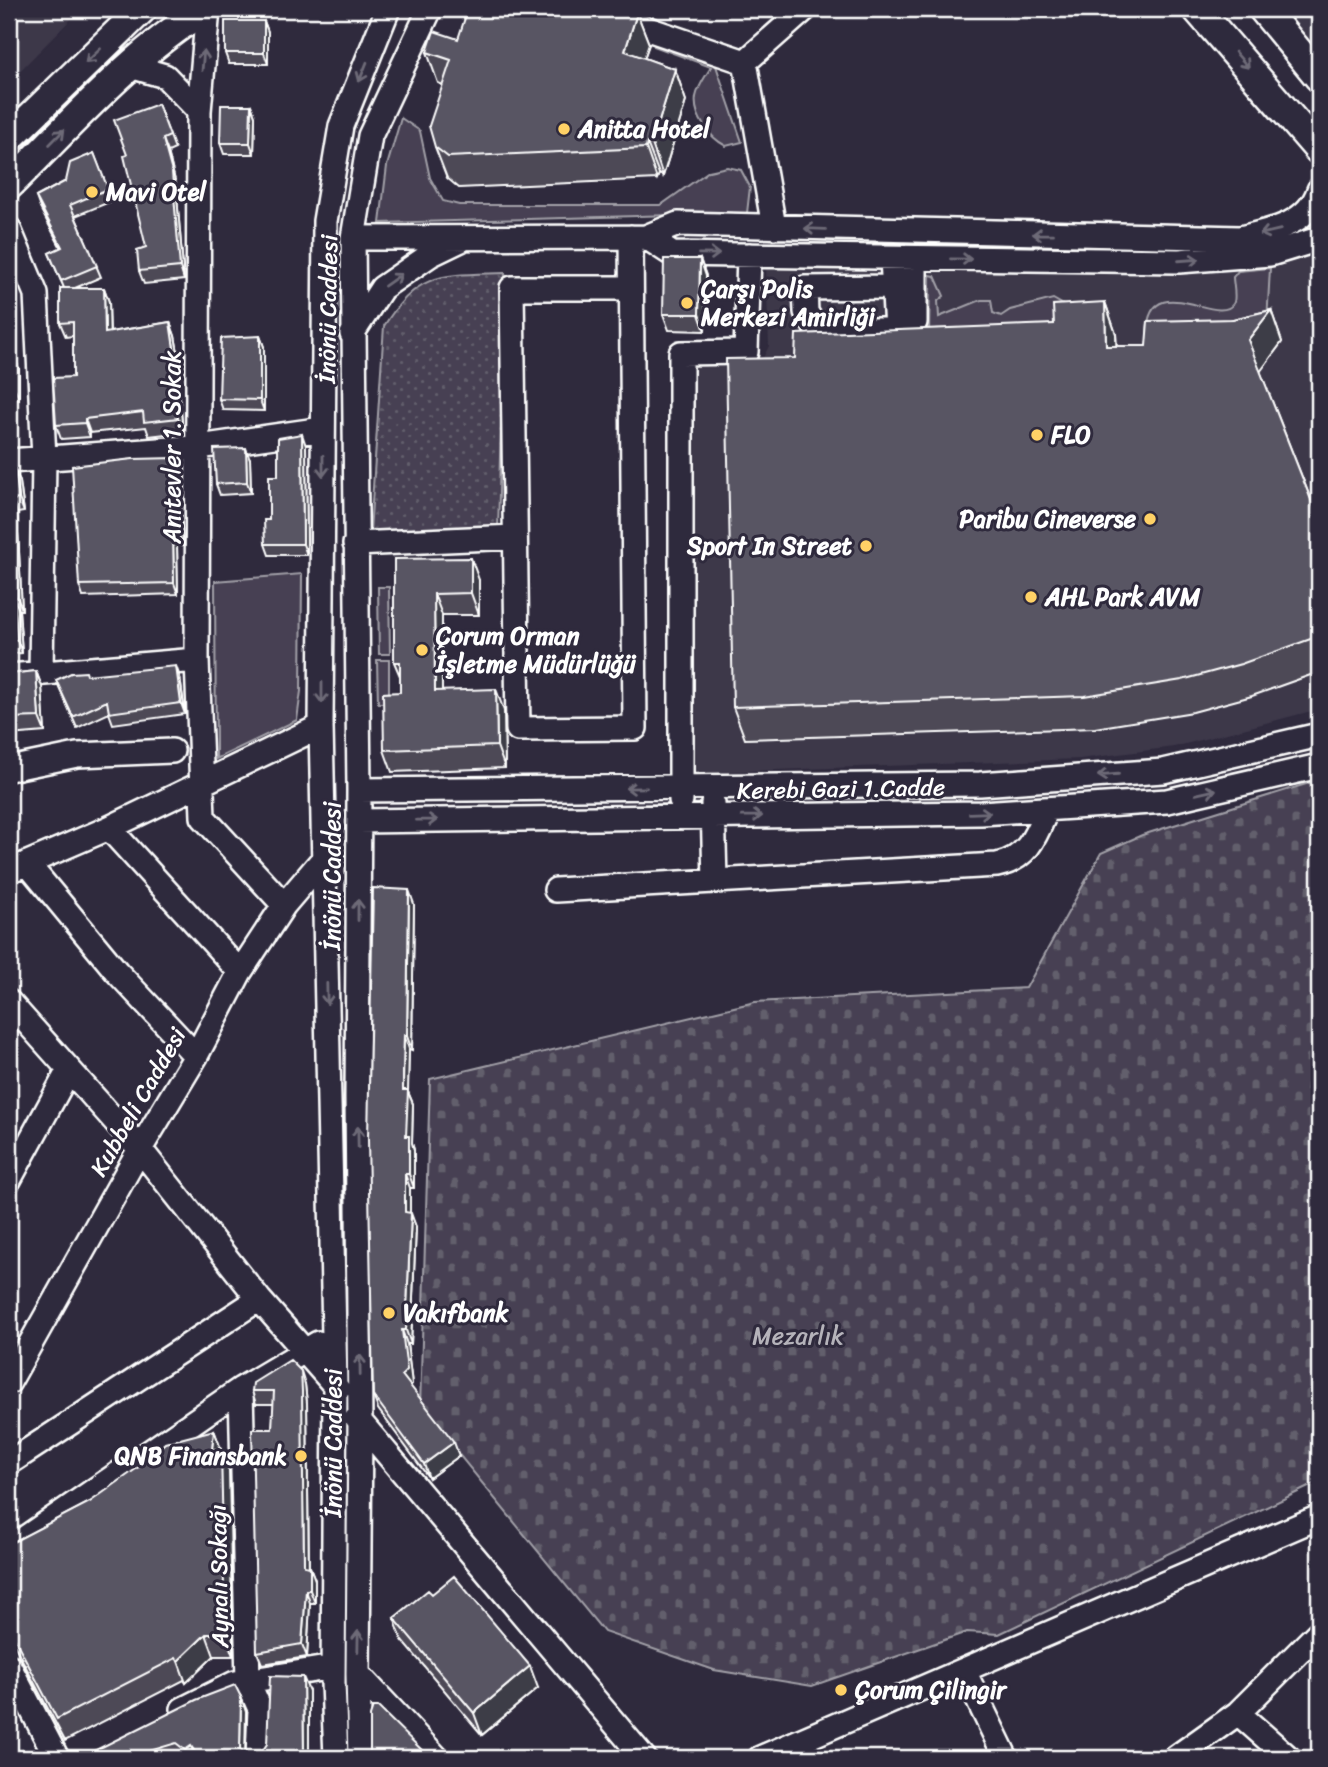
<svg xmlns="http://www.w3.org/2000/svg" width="1328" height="1767" viewBox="0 0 1328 1767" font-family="Sriracha,sans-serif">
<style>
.built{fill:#3c3749}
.grass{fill:#464152;stroke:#a2a0a8;stroke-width:2}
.cemetery{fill:url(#cemetery-stones);stroke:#a2a0a8;stroke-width:2}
.park{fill:url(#park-dots);stroke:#a2a0a8;stroke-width:2}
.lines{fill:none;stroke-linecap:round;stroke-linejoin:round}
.minor-casing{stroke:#fff;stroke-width:28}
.major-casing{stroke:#fff;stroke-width:33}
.minor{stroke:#2f2a3d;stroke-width:23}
.major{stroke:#2f2a3d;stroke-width:28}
.wall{fill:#4d4956;stroke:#fff;stroke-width:2}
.shaded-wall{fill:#3e3c46;stroke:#fff;stroke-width:2}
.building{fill:#595564;stroke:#fff;stroke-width:2}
.oneway{stroke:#6d6a77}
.poi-dot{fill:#ffd166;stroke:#2f2a3d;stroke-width:2.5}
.labels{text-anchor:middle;stroke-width:6;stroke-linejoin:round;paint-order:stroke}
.poi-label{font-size:24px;font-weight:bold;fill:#fff;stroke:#2f2a3d;text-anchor:start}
.street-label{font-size:24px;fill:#fff;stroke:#2f2a3d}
.park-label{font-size:24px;fill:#b5b3ba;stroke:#2f2a3d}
</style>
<defs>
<pattern id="cemetery-stones" width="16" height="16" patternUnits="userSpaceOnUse" patternTransform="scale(1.75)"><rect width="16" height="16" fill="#464152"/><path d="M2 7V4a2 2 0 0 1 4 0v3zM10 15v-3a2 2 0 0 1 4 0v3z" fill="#625e6c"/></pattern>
<pattern id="park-dots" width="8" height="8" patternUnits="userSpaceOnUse" patternTransform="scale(1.75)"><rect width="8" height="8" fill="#464152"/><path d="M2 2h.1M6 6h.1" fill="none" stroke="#625e6c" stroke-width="1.8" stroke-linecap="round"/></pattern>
</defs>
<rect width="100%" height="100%" fill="#2f2a3d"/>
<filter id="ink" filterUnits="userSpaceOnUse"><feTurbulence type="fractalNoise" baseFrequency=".0143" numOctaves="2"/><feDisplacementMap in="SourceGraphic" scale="14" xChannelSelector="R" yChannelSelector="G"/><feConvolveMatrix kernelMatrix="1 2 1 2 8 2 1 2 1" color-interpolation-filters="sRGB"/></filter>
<g filter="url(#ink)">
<!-- built -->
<path class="built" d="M9,9H81L9,82Z
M1270,9H1319V64Z
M1319,250V709L1174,747L1080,759L694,773L690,362L763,358L769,346L766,269L1276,266Z"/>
<!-- grass -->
<path class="grass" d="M655,39L713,57L742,142L726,146C710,138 693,116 696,97C698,86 706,76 711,67L654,46Z
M401,118L420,131L430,178L443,201L459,205H661L709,171L727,167L741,170L750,187L747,213L380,223L387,166Z
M1270,268L1267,323L1229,330L1147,334C1148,266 1218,327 1233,304C1237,299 1233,284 1233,277L1238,271Z
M930,275L935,276L944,296L938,301L939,317L981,300H991L993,313L1001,316L1010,310L1053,299L1067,307L1060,332L929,335Z
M302,574L301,691L297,720L216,759L215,581Z
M378,587H389L390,654H379Z
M377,660H389V703H378Z"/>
<!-- cemetery -->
<path class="cemetery" d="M1319,780V1482L999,1634L967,1632L812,1686L714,1670L604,1632L420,1407L430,1079L755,1002L1026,988L1101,853L1142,835Z"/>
<!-- park -->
<path class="park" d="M505,273L498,530L370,532L384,326C418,270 445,275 505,273Z"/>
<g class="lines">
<!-- minor casing -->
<g class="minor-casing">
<path id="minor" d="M208,9L199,111L197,660L203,817L284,905
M589,9L745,62L774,227
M745,62L805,9
M130,66L165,76L199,111
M9,229L36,294L44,458L41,673
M631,237L635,728L518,729L512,288H631
M646,237L672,254L1179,261L1270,254L1319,239
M353,238L646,237L678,224L1240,238C1271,231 1309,224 1319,190
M892,258L896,330H817L806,312L805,288L893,287
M915,258V322
M352,334L382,288L430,255L461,240
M9,461L199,447L323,429
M355,544L515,537
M9,676L197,660
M9,769L77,755L172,751
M359,790L980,784L1163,771L1319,735
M681,800V353L746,352L749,255
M713,804L715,881
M359,821L981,813L1167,801L1319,766
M109,828L240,972
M27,863L117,972L196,1056
M9,871L109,828L321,726
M556,890L997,865C1028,859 1036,835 1047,809
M9,1002L140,1149L259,1299L338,1389
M9,1180L69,1070
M9,1382L140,1149L196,1056L240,972L284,905L324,858
M241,1389L248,1682L260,1709L258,1758
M357,1418L644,1758
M9,1463L259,1299
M9,1549L241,1389L318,1343
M9,1666L57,1758
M964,1671L1006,1758
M358,1674L437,1758
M183,1709L235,1683L333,1667
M1238,1713L1289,1758
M336,1758L333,1683L335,1384L321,726L325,221L341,126L388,9
M360,1758L358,1674L360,1423L357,1097L359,790L353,238L370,136L430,9
M760,1758L1319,1517
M1175,1758L1238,1713L1319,1632"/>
</g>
<!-- major casing -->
<g class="major-casing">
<path id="major" d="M1197,9L1319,150
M1263,9L1319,77
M9,138L142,9
M9,185C71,124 131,55 205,9"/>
</g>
<!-- minor -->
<use href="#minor" class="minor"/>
<!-- major -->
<use href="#major" class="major"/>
</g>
<!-- wall -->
<path class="wall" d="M637,13L649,44L644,58L675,69L686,101L663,176L659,174L657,179L459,188L447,178L435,147L443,85L438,83L427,52L458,39L569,16Z
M264,21L268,32V64H229L225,53Z
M158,104L175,149L168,152L176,185L184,280L144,284L139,271L146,247Z
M251,105L255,116L254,154H224L220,143Z
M94,153L112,201L75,216L101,277L75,288H104L109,302L110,332L170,322L175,336L181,369L177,370L183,432L149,436L146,427L90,433V437L61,439L56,425L73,377V336L66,337L60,323L64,288L49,253L61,248L40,208L36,197L66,181Z
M700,259L706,276L705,331L669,330L663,314Z
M9,275L15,291L9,294Z
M1105,302L1116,334L1117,346H1146L1233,319L1271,310L1282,342L1260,371L1319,520V672L1252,696L1193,712L1095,728L745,739L733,707L795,358L1054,324Z
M9,316L11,323L13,358H15L19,369V399H9Z
M260,336L264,347V411L223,410L219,399Z
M306,446L307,555H269L265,544L278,476Z
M250,459L251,493L220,495L216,484Z
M15,469L20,482L24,512L17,513L22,610H19L22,653L9,654V470Z
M179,469L183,546H177L178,594L83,597L79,585Z
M394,559L479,580V615H442V691L504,711L505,768L392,772L384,750L400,692V676L394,662Z
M36,671L42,687L45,732L9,735V674Z
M87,675L180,677L185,714L113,724L109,713L77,728L56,680Z
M414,904L412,1050L409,1049L408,1083V1092L413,1104L412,1143L414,1150V1188H410V1213L416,1227L411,1344H407L412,1384L410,1386L459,1456L429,1478L378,1409L373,1395Z
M305,1384L307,1403L309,1567H310L315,1580V1603H310L307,1657L262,1664L257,1652L274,1404H256L252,1391Z
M214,1430L229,1471L233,1656H214L186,1683L184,1680L65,1741L9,1635V1544L90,1502Z
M432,1594L538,1688L482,1735L402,1640L394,1618Z
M309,1691V1758H182L181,1757L178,1758H70L84,1756L241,1697L246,1712L245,1755L259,1756Z"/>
<!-- shaded-wall -->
<path class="shaded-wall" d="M637,13L649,44L636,82L625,51Z
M264,21L268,32V64L264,53Z
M675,69L686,101L663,176L652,144Z
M251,105L255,116L254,154L250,143Z
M163,139L168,152L176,185L184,280L180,267Z
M647,143L659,174L657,179L646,148Z
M700,259L706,276L705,331L699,314Z
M104,288L109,302L110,347L105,333Z
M1105,302L1116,334L1117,378L1106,346Z
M1271,310L1282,342L1260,372L1248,340Z
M9,316L11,323L13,370L9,359Z
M170,322L175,336L181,369L175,355Z
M260,336L264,347V411L260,400Z
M171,356L177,370L183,432L178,418Z
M15,358L19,369V399L15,388Z
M85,419L90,433V437L85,423Z
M302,434L306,446L307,555L303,544Z
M246,448L250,459L251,493L247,482Z
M175,458L179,469L183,546L179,535Z
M15,469L20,482L24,512L19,499Z
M13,500L17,513L22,610L17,597Z
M173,535L177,546L178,594L174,583Z
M471,558L479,580V615L471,593Z
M434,594L442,615V713L435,691Z
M14,597L19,610L22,653L17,640Z
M176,666L180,677L185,714L181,703Z
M36,671L42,687L45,732L39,717Z
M496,689L504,711L505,768L497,746Z
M409,890L414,904L412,1050L407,1036Z
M404,1035L409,1049L408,1092L413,1104L412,1143L414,1150V1188L409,1174L406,1136L403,1090Z
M405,1174L410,1188V1226L405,1212Z
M411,1213L416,1227L411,1344L406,1330Z
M402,1330L407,1344L412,1384L407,1389L402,1375Z
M301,1371L305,1384L307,1403L309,1579L304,1566Z
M214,1430L229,1471L233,1656L225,1634L212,1449Z
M454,1442L459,1456L429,1478L424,1464Z
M310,1567L315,1580V1603L310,1590Z
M306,1590L310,1603L307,1657L302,1644Z
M206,1634L214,1656L186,1683L178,1661Z
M530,1666L538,1688L482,1735L474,1713Z
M303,1677L309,1691V1758H304Z
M241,1697L246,1712L245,1758L240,1749Z
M191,1746L195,1758H188L185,1750Z"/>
<!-- building -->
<path class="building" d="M468,9H547L569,16L572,9H626L637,13L625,51L675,69L652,144L647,143L646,148L448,157L435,147L429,126L451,60L427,52L434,31L458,39Z
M225,21H264V53H225Z
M158,104L170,136L163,139L172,172L180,267L139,271L137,250L146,247L124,156L127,155L114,120Z
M221,105H251L250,143H220Z
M94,153L108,189L70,205L97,266L61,281L49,253L62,247L36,197L66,181L70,163Z
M664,259H700L699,314H663Z
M60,288H104L105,333L170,322L175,355L171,356L178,418L144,422L143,412L85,419V423L56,425L53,378L73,377V322L60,323Z
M1105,302L1106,346H1146L1148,321L1233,319L1271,310L1248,340L1319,520V636L1241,664L1182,680L1084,696L733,707L726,359L795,358L796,334L1054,324L1053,305Z
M260,336V400L219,399L221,338Z
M9,347V359L15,358V388H9Z
M302,434L303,544H265L264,520H269V476H278V438Z
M246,448L247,482L216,484L214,449Z
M175,458L179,535H173L174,583L79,585L72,466L133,459Z
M15,469L19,499L13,500L17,597H14L17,640L9,641V470Z
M471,558V593L434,594L435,691L496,689L497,746L384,750L383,693L400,692V662H394V559Z
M176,666L181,703L109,713L107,701L73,717L56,680L71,673L86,672L87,675Z
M36,671L39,717L9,718V674Z
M373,888L409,890L407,1036L404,1035L403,1069V1090H408L406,1136H409V1174H405V1212L411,1213L406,1330H402L407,1370L402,1375L454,1442L424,1464L373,1395L368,1139Z
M290,1360L301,1371L302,1391L304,1566L310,1567V1590H306L302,1644L257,1652L252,1429H272L274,1391H252L253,1383Z
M214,1430L212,1449H221L225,1634H206L178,1661L176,1658L57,1719L9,1628V1544L90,1502L140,1466L165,1443Z
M454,1576L530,1666L474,1713L394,1618L428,1590L432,1594Z
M270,1676L303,1677L304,1758H199L191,1746L185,1750L176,1743L143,1753L147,1758H70L73,1756H84L196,1700L235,1685L241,1697L240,1749L246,1756H259L267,1744Z
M373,1707H378L430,1758H370V1716Z"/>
<!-- one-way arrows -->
<defs><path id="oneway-shaft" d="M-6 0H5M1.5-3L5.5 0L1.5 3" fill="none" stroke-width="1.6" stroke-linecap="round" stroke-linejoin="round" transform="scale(1.75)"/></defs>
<g class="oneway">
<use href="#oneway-shaft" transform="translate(93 56) rotate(136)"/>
<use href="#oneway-shaft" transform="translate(203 60) rotate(-85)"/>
<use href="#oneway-shaft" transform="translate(1242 60) rotate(49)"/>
<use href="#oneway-shaft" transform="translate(363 72) rotate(112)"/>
<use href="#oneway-shaft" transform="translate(57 137) rotate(-45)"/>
<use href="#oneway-shaft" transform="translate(815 229) rotate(-178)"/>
<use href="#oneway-shaft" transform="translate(1270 232) rotate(167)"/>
<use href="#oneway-shaft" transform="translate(1043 234) rotate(-179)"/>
<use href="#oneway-shaft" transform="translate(709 254) rotate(1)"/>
<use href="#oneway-shaft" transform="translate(961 259) rotate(1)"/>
<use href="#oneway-shaft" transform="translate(1189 260) rotate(-4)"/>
<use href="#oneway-shaft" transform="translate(393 280) rotate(-35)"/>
<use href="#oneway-shaft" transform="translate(323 466) rotate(90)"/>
<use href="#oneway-shaft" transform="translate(322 693) rotate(90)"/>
<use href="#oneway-shaft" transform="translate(1108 775) rotate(176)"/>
<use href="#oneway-shaft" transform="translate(636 788) rotate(179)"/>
<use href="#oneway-shaft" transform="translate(1206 792) rotate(-13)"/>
<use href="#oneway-shaft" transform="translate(980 813) rotate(-2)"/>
<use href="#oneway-shaft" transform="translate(752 816) rotate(-1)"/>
<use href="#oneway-shaft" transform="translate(427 820) rotate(-1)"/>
<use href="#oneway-shaft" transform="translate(358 910) rotate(-90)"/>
<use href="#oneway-shaft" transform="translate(327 994) rotate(89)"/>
<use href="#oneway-shaft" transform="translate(358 1137) rotate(-91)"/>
<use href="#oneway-shaft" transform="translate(360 1365) rotate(-91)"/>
<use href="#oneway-shaft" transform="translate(358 1641) rotate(-89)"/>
</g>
</g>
<!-- markers -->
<g class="poi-dot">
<circle cx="564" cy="129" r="7"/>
<circle cx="92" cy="192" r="7"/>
<circle cx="687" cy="303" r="7"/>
<circle cx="1037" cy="435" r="7"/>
<circle cx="1150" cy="519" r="7"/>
<circle cx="866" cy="546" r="7"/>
<circle cx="1031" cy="597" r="7"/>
<circle cx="422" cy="650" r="7"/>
<circle cx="389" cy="1313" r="7"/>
<circle cx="301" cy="1456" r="7"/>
<circle cx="841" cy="1690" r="7"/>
</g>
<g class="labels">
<!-- poi labels -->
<g class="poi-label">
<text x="578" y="137">Anitta Hotel</text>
<text x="106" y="200">Mavi Otel</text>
<text x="701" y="297">Çarşı Polis<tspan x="701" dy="28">Merkezi Amirliği</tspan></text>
<text x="1051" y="443">FLO</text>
<text x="1136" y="527" text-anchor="end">Paribu Cineverse</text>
<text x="852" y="554" text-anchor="end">Sport In Street</text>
<text x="1045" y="605">AHL Park AVM</text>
<text x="436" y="644">Çorum Orman<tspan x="436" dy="28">İşletme Müdürlüğü</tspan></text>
<text x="403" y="1321">Vakıfbank</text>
<text x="287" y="1464" text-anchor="end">QNB Finansbank</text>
<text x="855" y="1698">Çorum Çilingir</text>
</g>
<!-- street labels -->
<g class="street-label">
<text transform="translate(328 309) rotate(-89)" y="8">İnönü Caddesi</text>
<text transform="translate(172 447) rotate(-90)" y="8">Anıtevler 1. Sokak</text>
<text transform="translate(841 789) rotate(-1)" y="8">Kerebi Gazi 1.Cadde</text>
<text transform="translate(332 876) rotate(-90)" y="8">İnönü Caddesi</text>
<text transform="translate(138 1102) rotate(-60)" y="8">Kubbeli Caddesi</text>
<text transform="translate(333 1443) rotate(-90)" y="8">İnönü Caddesi</text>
<text transform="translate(219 1576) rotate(-91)" y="8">Aynalı Sokağı</text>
</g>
<!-- park labels -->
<g class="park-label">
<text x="798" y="1344">Mezarlık</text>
</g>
</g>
<!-- margin -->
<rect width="1328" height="1767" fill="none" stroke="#2f2a3d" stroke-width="35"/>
<rect x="18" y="18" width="1293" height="1732" fill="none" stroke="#fff" stroke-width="2.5" filter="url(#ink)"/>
</svg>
